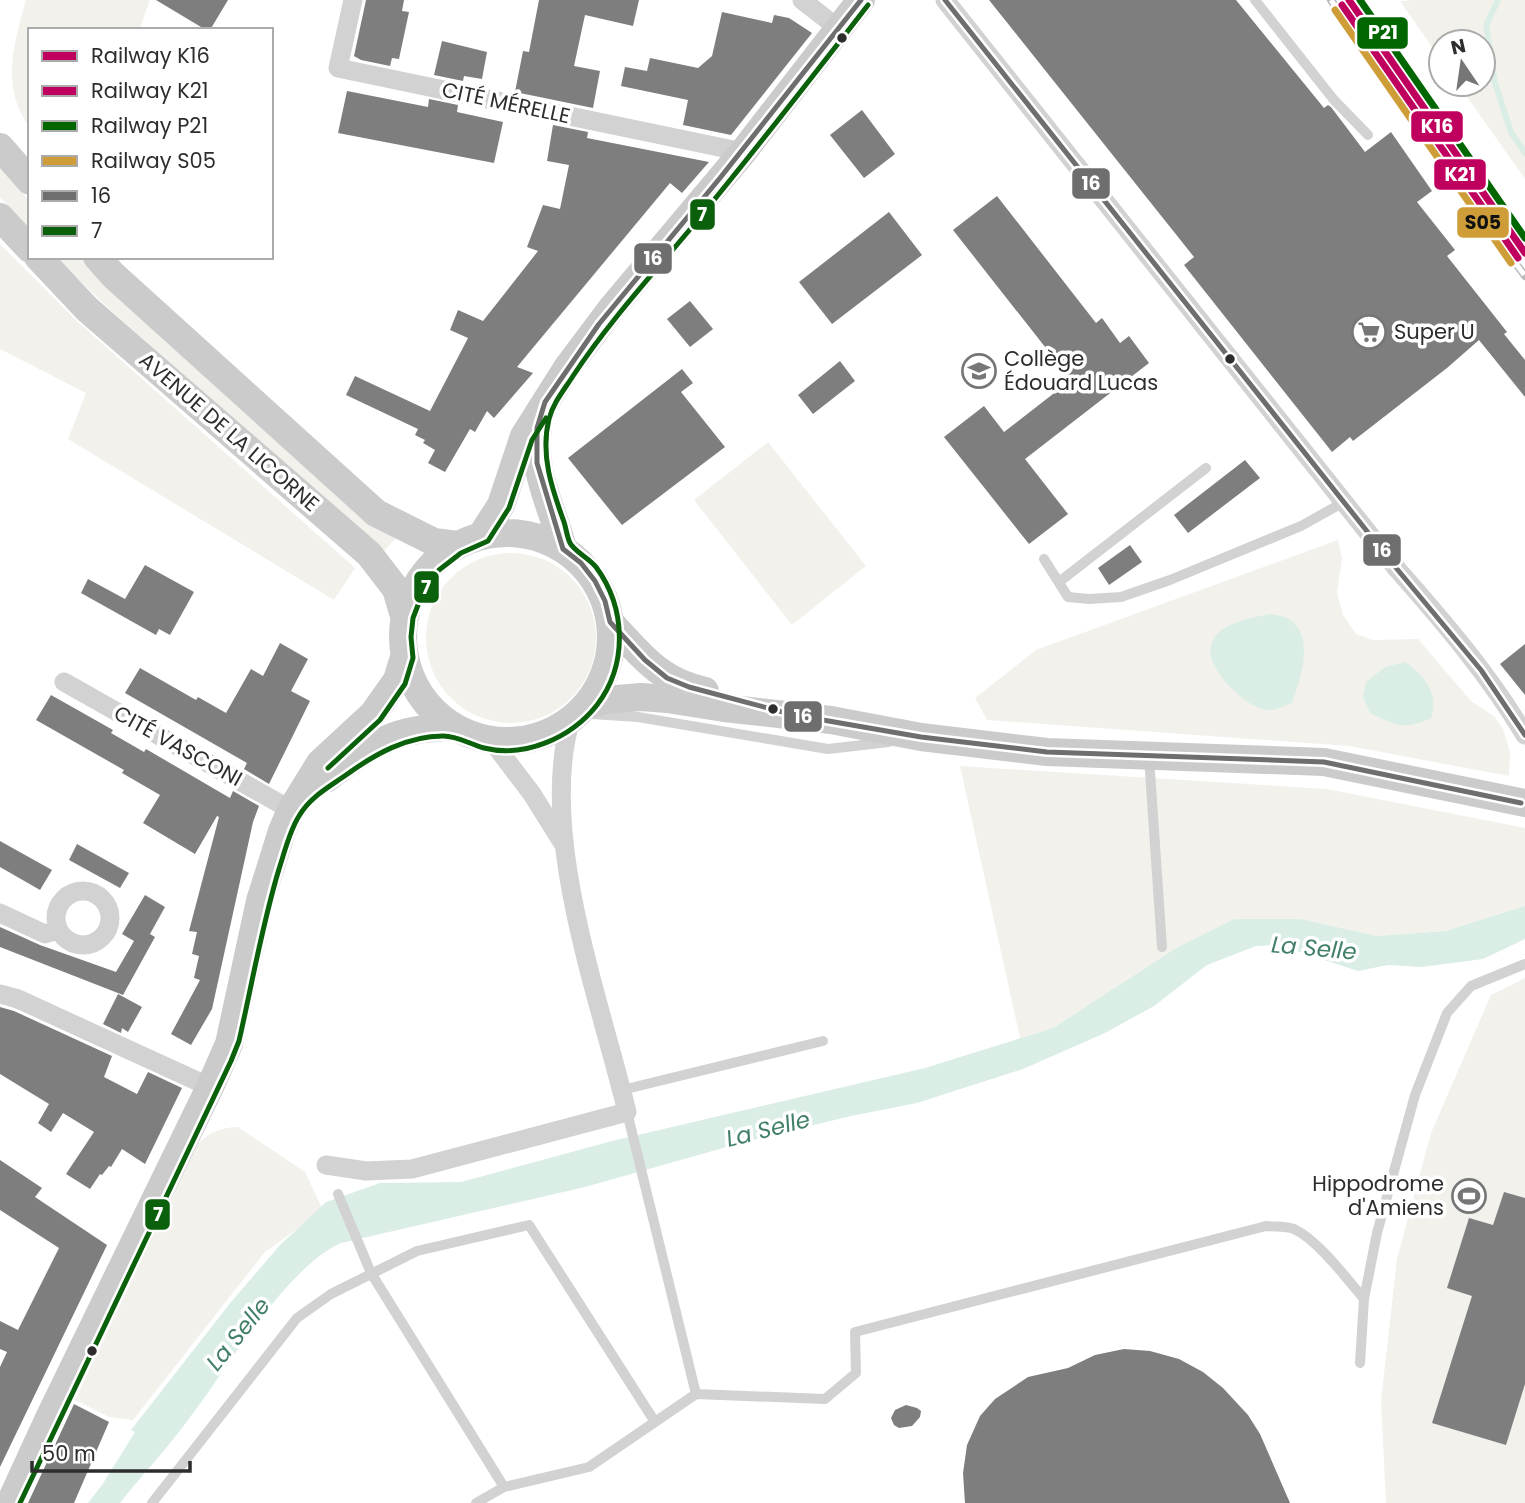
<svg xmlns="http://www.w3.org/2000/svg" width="1525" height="1503" viewBox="0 0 1525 1503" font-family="Poppins,sans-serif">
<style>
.green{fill:#f3f1ec}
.water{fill:#daeee6}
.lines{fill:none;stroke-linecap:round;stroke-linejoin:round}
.stream{stroke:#daeee6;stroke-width:6}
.building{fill:#7e7e7e}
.lane{stroke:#d2d2d2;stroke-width:10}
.street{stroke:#d2d2d2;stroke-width:19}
.secondary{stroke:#cbcbcb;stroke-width:28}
.rail-casing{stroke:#b9b9b9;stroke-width:8}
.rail{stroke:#fff;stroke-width:5;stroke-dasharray:16;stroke-linecap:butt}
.bus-1-casing{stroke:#fff;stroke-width:10}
.bus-2-casing{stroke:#fff;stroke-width:10}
.bus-1{stroke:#6e6e6e;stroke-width:5}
.bus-2{stroke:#0b610b;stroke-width:5}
.rail-1-casing{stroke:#fff;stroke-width:12}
.rail-2-casing{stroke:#fff;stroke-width:12}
.rail-3-casing{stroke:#fff;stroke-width:12}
.rail-4-casing{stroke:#fff;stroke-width:12}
.rail-1{stroke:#bf005f;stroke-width:7}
.rail-2{stroke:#bf005f;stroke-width:7}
.rail-3{stroke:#060;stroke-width:7}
.rail-4{stroke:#cf9d38;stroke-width:7}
.bus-dot{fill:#2d2d2d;stroke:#fff;stroke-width:2.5}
.labels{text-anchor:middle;stroke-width:7;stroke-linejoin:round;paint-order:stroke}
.street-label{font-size:21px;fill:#2d2d2d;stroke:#fff}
.poi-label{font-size:21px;fill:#2d2d2d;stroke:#fff;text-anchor:start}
.water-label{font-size:23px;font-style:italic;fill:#417f67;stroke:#fff}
.line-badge{stroke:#fff;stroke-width:2.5}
.badge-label{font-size:19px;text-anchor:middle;font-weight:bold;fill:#fff}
.pale-badge-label{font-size:19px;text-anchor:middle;font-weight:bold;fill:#111}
</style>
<rect width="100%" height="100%" fill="#fff"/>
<!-- green -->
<path class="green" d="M26,0H150L139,30H30V127C0,89 14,43 26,0Z
M1414,0H1525V179L1458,84H1483V42H1441V60L1400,1Z
M0,169L30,201V229L0,197Z
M0,244L78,322L355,568L334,600L68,439L86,393L0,349Z
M56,257H81L108,286L396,538L384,551L106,306Z
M768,442L866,566L792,625L694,500Z
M1338,540L1342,558L1337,593L1343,615L1356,634L1373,640L1418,639L1471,701L1494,716L1503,729L1510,752L1509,776L1349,746L987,720L975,698L1036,650Z
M426 638a85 85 0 1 1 170 0a85 85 0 1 1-170 0Z
M960,766L1327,789L1525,828V906L1445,931L1377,936L1301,919H1234L1176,948L1053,1028L1020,1038Z
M1525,978V1503H1386L1381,1401L1397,1259L1431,1133L1491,995Z
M238,1127L305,1172L323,1210L265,1252L133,1420L109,1417L75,1400L183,1166C198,1142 207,1128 238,1127Z"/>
<!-- water -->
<path class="water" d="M1271,614C1276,615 1283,616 1287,618C1317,634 1300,680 1292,703C1285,706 1274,711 1266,710C1251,707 1241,697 1230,687C1186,640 1223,621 1271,614Z
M1405,662C1424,675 1440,694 1431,718C1404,731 1395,725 1370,713L1363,697L1366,682L1385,667Z
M1525,906V939L1483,959L1422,967L1388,965L1358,971L1278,945L1256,946L1207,965L1154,1006L1105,1033L1023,1069L917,1103L851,1116L741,1143L585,1187L341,1243C284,1269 227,1370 188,1420C167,1449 142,1475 120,1503H88L102,1485L135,1432L131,1430L231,1302L280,1245L326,1202L380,1183L461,1182L612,1141L925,1068L1053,1028L1176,948L1234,919H1301L1377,936L1445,931Z"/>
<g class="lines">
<!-- stream -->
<path class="stream" d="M1498,0L1486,25L1495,83L1511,132L1525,153"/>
</g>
<!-- building -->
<path class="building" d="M156,0H228L210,30H206Z
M366,0H404L402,11L409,12L399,59L392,58L390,66L361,60L354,56Z
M539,0H639L633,26L585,15L574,66L600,71L593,108L515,92L523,51L529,52Z
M989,0H1236L1324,108L1328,105L1331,107L1365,152L1391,132L1432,191L1417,202L1455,250L1447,256L1507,332L1504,334L1525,360V397L1479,340L1447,368L1353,441L1350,437L1332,452L1184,265L1194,257Z
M722,12L772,23L774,15L789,18L812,33L731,135L683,125L688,100L621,86L625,67L647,71L650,58L698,68L712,56Z
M442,41L487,52L482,79L464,76L463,81L434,75Z
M347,91L428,107L429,99L458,105L457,112L503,122L494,163L338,133Z
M862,110L895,154L864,178L830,135Z
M553,125L588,132L587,138L709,162L682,193L670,183L517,367L533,373L494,418L487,411L475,432L470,429L445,472L428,463L435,450L423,443L425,440L415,435L418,429L346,395L355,376L430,411L468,338L450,330L458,310L483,321L538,251L527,247L543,205L560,209L569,165L547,161Z
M997,196L1096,323L1102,318L1120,343L1129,336L1149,363L1025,459L1068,514L1029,544L944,437L984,406L1004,432L1071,380L953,230Z
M889,212L922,255L832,324L799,282Z
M690,301L713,329L690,347L667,319Z
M840,361L855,381L813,414L798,395Z
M682,369L693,383L681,392L725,447L622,525L568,458Z
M1245,460L1260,478L1188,533L1174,515Z
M1130,545L1142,562L1109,585L1098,568Z
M145,565L194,592L170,635L159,629L156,635L81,593L88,579L125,599Z
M280,643L308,659L291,691L310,701L269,784L244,769L247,763L125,693L140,668L196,700L198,697L226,713L251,669L263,676Z
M1525,644V695L1500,664Z
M51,695L113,730L111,733L144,752L146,749L230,798L233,791L259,806L253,822L212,1009L191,1045L171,1034L200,980L194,978L199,956L192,954L197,932L189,931L219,817L217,816L195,854L143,823L160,795L122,773L124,770L36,720Z
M0,841L52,870L40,890L0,867Z
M77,844L129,873L120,888L69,860Z
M145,895L165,907L150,934L155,937L123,995L0,947V927L40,945L116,972L134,941L122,934Z
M118,994L142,1007L128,1032L122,1028L121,1033L103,1024Z
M0,1007L14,1011L112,1056L104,1077L137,1094L148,1072L182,1088L145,1164L122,1149L111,1167L109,1166L102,1175L100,1174L90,1189L66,1174L94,1132L63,1113L51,1132L38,1123L49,1104L0,1074Z
M0,1160L42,1188L35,1197L107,1245L0,1467V1367L7,1352L0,1349V1321L18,1330L59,1248L0,1210Z
M1504,1192L1525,1198V1384L1506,1445L1432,1423L1472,1296L1447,1288L1469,1218L1493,1225Z
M1124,1349L1150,1351L1179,1359L1203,1372L1223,1388L1248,1415L1260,1434L1290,1503H965L963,1473L967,1445L980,1416L995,1399L1028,1377L1068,1368L1095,1355Z
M74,1404L109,1422L74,1503H28Z
M906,1405L917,1408L921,1411L920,1417L912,1426L899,1428L894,1425L891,1418L895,1410Z"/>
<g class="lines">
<!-- lane -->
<path class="lane" d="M1255,0L1334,100L1368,135
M1044,559L1068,597L1089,599L1121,597L1170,580L1301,526L1344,502
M1059,582L1206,468
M592,714L638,717L828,749L889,742
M1149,757L1162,947
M622,1090L823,1041
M627,1112L696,1394
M338,1194L371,1273L504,1487L589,1467L696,1394L825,1399L856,1373L855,1332L1266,1226C1275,1227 1286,1226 1294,1229C1318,1240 1347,1279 1364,1299
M1360,1363L1364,1299L1377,1233L1415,1095L1447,1013L1471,986L1525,964
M152,1503L297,1318L331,1294L417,1251L529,1225L655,1422
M476,1503L504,1487"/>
<!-- street -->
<path class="street" d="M353,0L338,68L743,152
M802,0L839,29
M945,0L1397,569C1443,621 1489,675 1525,735
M64,682L291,810
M491,740L532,794L562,842
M56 918a27 27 0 1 1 54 0a27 27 0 1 1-54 0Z
M0,913L45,934L58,930
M0,994L18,999L210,1087
M326,1165L366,1171L412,1169L627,1112C600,999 537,832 571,719"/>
<!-- secondary -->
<path class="secondary" d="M0,147L30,181
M0,217L30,249
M38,257L87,309L369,554L396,589L404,616
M97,257L113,275L376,513L434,542L457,545
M539,420C530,473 551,501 563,549
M403 637a104 104 0 1 1 208 0a104 104 0 1 1-208 0Z
M481,536L501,505L524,436L567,368L612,308L743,152L861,0
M610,622C641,655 659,681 705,691
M585,706L605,700L641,697L667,699L724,708L831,720L921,737L1047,752L1324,762L1525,803
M326,779C373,744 392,728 452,727
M10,1503L49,1418L210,1087L229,1044L260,901L282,831L291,810L320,763L373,714L397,680L404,657"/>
<!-- rail casing -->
<g class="rail-casing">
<path id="rail" d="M1331,0L1454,179L1525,276"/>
</g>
<!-- rail -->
<use href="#rail" class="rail"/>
<!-- bus-1 casing -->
<g class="bus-1-casing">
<path id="bus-1" d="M945,0L1397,569L1481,670L1525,735
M563,549L581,563L595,581L605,601L610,622L645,660L667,678L689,687L794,715L921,737L1047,752L1324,762L1521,803
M563,549L537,463V428L545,402L599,324L720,178L861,0"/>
</g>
<!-- bus-2 casing -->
<g class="bus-2-casing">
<path id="bus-2" d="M328,768L380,720L405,684L413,658L411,637L413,618L423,592L439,570L461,553L488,541L509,508L532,440L546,418
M20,1503L231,1061L239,1041C252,984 262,925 279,869C285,851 289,832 299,816C310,797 329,787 346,775C375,754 407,736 443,736C458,736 469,744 484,748C525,758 571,738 597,705C628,664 626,608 596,567C589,558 575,552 570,543C567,537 566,528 564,522C552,489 540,455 549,419C553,403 564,390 573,376C608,323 651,276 692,227C752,154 810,80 868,5"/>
</g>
<!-- bus-1 -->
<use href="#bus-1" class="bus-1"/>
<!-- bus-2 -->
<use href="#bus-2" class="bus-2"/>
<!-- rail-1 casing -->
<g class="rail-1-casing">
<path id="rail-1" d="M1349,0L1525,253"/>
</g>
<!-- rail-2 casing -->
<g class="rail-2-casing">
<path id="rail-2" d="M1342,5L1518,258"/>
</g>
<!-- rail-3 casing -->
<g class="rail-3-casing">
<path id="rail-3" d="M1360,0L1525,238"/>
</g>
<!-- rail-4 casing -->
<g class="rail-4-casing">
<path id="rail-4" d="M1335,10L1511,263"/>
</g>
<!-- rail-1 -->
<use href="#rail-1" class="rail-1"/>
<!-- rail-2 -->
<use href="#rail-2" class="rail-2"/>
<!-- rail-3 -->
<use href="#rail-3" class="rail-3"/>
<!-- rail-4 -->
<use href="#rail-4" class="rail-4"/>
</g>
<!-- icons -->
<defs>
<g id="supermarket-ring" transform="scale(1.75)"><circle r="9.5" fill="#fff" stroke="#767676" stroke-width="1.5"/><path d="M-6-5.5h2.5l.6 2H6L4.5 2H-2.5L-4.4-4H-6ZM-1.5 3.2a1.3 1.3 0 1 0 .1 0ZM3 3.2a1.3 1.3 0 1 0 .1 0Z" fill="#767676"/></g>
<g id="school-ring" transform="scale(1.75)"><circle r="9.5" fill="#fff" stroke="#767676" stroke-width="1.5"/><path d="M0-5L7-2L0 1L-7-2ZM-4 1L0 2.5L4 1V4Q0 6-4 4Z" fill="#767676"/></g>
<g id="stadium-ring" transform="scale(1.75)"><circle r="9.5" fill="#fff" stroke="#767676" stroke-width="1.5"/><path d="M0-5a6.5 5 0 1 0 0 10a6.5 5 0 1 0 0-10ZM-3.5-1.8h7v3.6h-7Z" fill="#767676"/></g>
</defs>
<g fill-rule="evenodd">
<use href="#supermarket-ring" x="1369" y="332"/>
<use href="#school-ring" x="979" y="371"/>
<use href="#stadium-ring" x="1469" y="1196"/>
</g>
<!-- markers -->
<g class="bus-dot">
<circle cx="842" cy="38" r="6"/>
<circle cx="1230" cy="359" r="6"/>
<circle cx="773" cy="709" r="6"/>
<circle cx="92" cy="1351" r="6"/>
</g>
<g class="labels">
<!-- street labels -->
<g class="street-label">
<text transform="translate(506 103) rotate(12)" y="7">CITÉ MÉRELLE</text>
<text transform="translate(229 432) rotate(41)" y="7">AVENUE DE LA LICORNE</text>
<text transform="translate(178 746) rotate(29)" y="7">CITÉ VASCONI</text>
</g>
<!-- poi labels -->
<g class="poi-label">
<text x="1394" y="339">Super U</text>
<text x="1004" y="366">Collège<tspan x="1004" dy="24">Édouard Lucas</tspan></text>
<text x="1444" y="1191" text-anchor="end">Hippodrome<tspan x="1444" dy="24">d'Amiens</tspan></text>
</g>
<!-- water labels -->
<g class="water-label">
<text transform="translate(1314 948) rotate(5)" y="8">La Selle</text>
<text transform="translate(768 1129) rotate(-14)" y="8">La Selle</text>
<text transform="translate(238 1334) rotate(-51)" y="8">La Selle</text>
</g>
</g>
<g class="line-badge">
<rect x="1356" y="16" width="53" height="34" rx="7" fill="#060"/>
<rect x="1410" y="110" width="54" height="33" rx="7" fill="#bf005f"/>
<rect x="1433" y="158" width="54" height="33" rx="7" fill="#bf005f"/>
<rect x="1071" y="167" width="40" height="33" rx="7" fill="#6e6e6e"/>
<rect x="689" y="198" width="27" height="33" rx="7" fill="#0b610b"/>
<rect x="1456" y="206" width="54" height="33" rx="7" fill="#cf9d38"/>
<rect x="633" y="242" width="40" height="33" rx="7" fill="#6e6e6e"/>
<rect x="1362" y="533" width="40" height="34" rx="7" fill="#6e6e6e"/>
<rect x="413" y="570" width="27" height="34" rx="7" fill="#0b610b"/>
<rect x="783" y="700" width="40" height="33" rx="7" fill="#6e6e6e"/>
<rect x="144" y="1198" width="27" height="33" rx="7" fill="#0b610b"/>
</g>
<g class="badge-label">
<text x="1383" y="39">P21</text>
<text x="1437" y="133">K16</text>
<text x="1460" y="181">K21</text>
<text x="1091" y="190">16</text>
<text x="702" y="221">7</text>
<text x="653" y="265">16</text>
<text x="1382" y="557">16</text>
<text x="426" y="594">7</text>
<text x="803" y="723">16</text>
<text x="158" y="1221">7</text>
</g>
<g class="pale-badge-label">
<text x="1483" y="229">S05</text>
</g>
<!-- legend -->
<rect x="28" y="28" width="245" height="231" fill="#ffffff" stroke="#ababab" stroke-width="2"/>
<rect x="42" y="51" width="35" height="10" fill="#bf005f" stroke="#ababab" stroke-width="2"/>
<text x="91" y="63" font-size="21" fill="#2d2d2d">Railway K16</text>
<rect x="42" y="86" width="35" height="10" fill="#bf005f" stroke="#ababab" stroke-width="2"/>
<text x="91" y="98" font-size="21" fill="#2d2d2d">Railway K21</text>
<rect x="42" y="121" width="35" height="10" fill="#006600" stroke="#ababab" stroke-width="2"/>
<text x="91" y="133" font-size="21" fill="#2d2d2d">Railway P21</text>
<rect x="42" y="156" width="35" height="10" fill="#cf9d38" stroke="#ababab" stroke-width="2"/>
<text x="91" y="168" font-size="21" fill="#2d2d2d">Railway S05</text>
<rect x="42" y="191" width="35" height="10" fill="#6e6e6e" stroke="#ababab" stroke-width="2"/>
<text x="91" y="203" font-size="21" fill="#2d2d2d">16</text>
<rect x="42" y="226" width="35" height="10" fill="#0b610b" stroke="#ababab" stroke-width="2"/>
<text x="91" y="238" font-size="21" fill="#2d2d2d">7</text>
<!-- north arrow -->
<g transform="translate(1462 63) rotate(347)"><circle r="33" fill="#ffffff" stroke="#ababab" stroke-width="2"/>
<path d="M0-5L12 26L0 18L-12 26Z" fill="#767676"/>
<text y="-10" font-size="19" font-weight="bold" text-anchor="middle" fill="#2d2d2d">N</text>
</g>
<!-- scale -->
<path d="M32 1461v10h158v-10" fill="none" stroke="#2d2d2d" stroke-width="3.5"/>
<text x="42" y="1461" font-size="21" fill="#2d2d2d" stroke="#ffffff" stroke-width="5" paint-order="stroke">50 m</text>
</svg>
